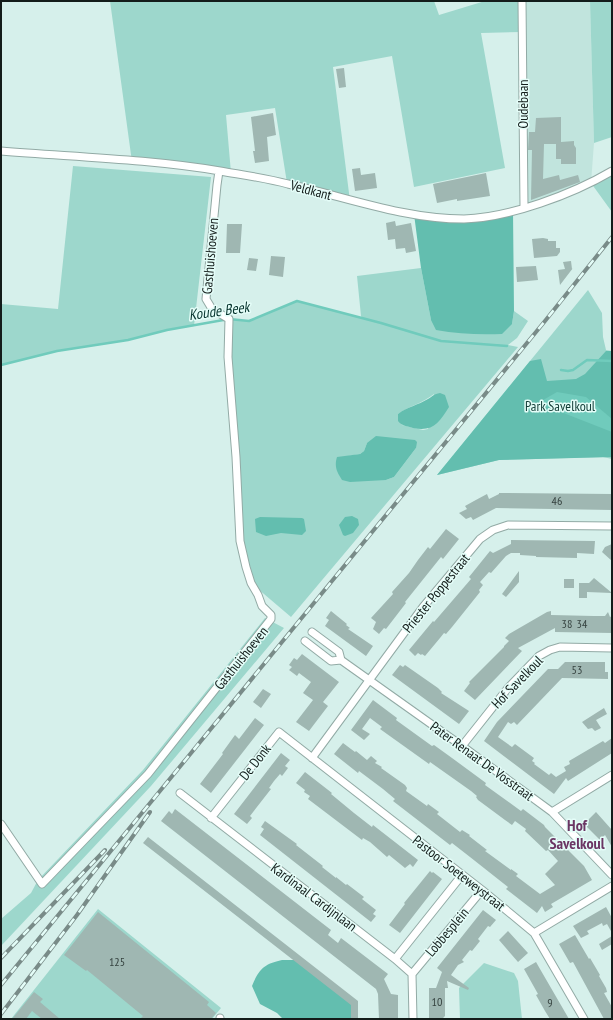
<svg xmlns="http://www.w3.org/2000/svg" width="613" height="1020" viewBox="0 0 613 1020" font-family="'PT Sans Narrow',sans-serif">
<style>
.built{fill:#c1e4dd}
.green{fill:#9dd7cc;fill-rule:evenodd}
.forest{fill:#63beaf}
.water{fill:#70cbbc}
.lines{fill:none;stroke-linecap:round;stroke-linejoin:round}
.stream{stroke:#70cbbc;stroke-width:2.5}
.building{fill:#9fb7b2}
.street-casing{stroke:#92aaa5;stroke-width:9}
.street{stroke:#fff;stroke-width:7}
.rail-casing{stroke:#798b88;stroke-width:4}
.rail{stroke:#e4fdf8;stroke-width:2.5;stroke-dasharray:8;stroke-linecap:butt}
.labels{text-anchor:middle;stroke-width:3;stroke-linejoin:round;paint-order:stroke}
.number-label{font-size:12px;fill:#364340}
.street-label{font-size:14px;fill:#131c1a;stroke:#e4fdf8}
.park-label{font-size:14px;fill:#113c36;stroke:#e4fdf8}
.water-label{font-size:15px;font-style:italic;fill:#07342e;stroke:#e4fdf8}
.quarter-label{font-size:16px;font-weight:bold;fill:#6b3664;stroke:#e4fdf8}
</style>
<rect width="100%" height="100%" fill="#d6f0eb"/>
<!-- built -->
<path class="built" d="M522,1H590L594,143L591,183L524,207Z"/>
<!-- green -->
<path class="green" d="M110,1H434L439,15L485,1H522V32L481,33L505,168L414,187L392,56L333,67L350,201L287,183L275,108L226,115L231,173L132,162Z
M590,1H612V137L594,143Z
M73,166L211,177L194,326L167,330L128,340L57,351L1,365V304L58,309Z
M612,171V212L591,183Z
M421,268L431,320L512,324L514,311L528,321L517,338L508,345L518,347L291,617L251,583L243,555L229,319L249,321L297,301L362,318L361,316L357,276ZM434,394L428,429L423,430L402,425L398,414C409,406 423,403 434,394ZM367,443L416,448L394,477L386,480L337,458L360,454L364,451Z
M588,290L602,313L603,337L606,350L612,351V459L603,457L499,460L437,475Z
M265,618L284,628L151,786L1,946V919L31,893L38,880L143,770Z
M98,909L221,1008L212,1019H11Z
M484,963L514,973L518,981L522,1019H460L459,988Z"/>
<!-- forest -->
<path class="forest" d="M513,211L514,311L512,324L502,334C480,335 458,334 436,330L431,320L421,268L414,214L464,219Z
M606,351H612V457L499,460L437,475L530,361L541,359L547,381L576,379L585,374Z
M440,393L445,395L449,407C439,423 433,432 413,428C407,426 402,426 398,421V414C407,407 418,405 428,399C433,396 434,394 440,393Z
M376,436L415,440L417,442L416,448L394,477L386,480L350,482L342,480C337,472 334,467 337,457L360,454L364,451L367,443Z
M352,516L358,519L359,525L353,533L345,536L343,535L339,525L345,517Z
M260,517L302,518L304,519L306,531L302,535L281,533L266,536L256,532L255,519Z
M282,960H297L353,1005L354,1019H283L277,1013L260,1004L252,986C259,969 264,964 282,960Z"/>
<!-- water -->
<path class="water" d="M557,392L586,397L612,419V432L538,403Z"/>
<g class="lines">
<!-- stream -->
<path class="stream" d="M1,365L57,351L128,340L167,330L229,319L249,321L297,301L381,323L441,341L507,346
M561,370L568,371L573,370L587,360L612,361"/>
</g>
<!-- building -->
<path class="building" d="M344,68L346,87L339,88L336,69Z
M273,113L276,135L267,137L269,161L255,163L253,151H255L251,117Z
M561,117V142L574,141V145L576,148V164H561V159H556V144H544L543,179L559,175L560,180L578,175L580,182L531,200L532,150H528L529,132H535L536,118Z
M360,168L361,175L375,173L377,188L355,191L352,169Z
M486,173L490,196L457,201V199L437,203L433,184Z
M395,221L396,226L411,223L416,251L406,253L405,248L396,249L395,239L388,240L386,223Z
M227,224H242L240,253H226Z
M543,238L548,239V241H556V248H560V252L557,256L534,258L532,239Z
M271,256L285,257L283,277L269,275Z
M249,258L258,259L256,271L247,270Z
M571,261L572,269L573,268L560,285L558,270L565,269L563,262Z
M536,266L538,280L517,282L516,267Z
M499,493L612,494V510L496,508L473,520L471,517L466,519L459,513L467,509L465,506L474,501L487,494L489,499L499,494Z
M446,529L459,539L443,559L441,557L405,602L406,603L386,629L384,628L379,634L373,629L376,622L371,618L393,594L392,592L409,573L418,560L428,547L430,549Z
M511,540L595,541L594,554L577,553V558L536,557V556L520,555V553H511L506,556L491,573L489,572L480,582L483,585L479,590L480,592L452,627L446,634L444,633L440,638L425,656L422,654L421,655L418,653L415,656L409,650L433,621L434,622L471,579L469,577L490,551L493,553L511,544Z
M612,544V561L602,552L605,547Z
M519,571V582L506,597L502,594Z
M594,578L612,593L587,592V598H579V583H589Z
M564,579H574V588H564Z
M331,611L347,624L346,625L350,628L348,629L373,646L366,656L325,626L329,620L326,618Z
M551,611V615L594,616H605L608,612L610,617L612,616V633L555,632V628L518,648L522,651L475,700L464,691L470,683L469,682L504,647V646L509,641L505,638L509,634L547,612Z
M302,654L339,682L323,702L328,706L309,731L296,722L313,700L303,693L311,682L299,673L297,676L289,670L292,667L289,665L294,658L297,660Z
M565,662H605V672H608V679L562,678L517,725L514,722L511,724L508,722L498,737L512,747L515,744L534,758L532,761L535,763L534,764L549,775L551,773L556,777L566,771L564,767L570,764L569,761L603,741L605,743L612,738V753L568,781L566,778L554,794L484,741L497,722L548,669H558Z
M400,665L403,667L405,665L438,688L442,692L441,693L469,711L459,724L392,675Z
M263,689L271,694L261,708L253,702Z
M373,700L397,718L396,720L432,746L434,745L452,758L486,783L485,785L521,811L523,809L544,825L545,827L584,866L592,880L551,904L553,907L545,912L542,906L537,913L506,889L508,887L470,857L452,843L450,845L393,801L395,799L383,789L359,771L358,773L334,754L343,743L355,752L356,751L367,760L371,756L377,761L375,763L382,767L381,768L405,785L407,788L406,791L427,806L428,804L439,812L437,814L460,832L462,830L470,835L469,836L487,850L485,851L511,870V869L518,874L516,876L540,894L555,885L545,874L558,861L548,850L546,851L525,831L526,829L515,821L512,825L505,820L478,800L476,797L477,796L471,791L430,762L429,764L380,729L382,727L370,718L362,729L370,734L364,740L351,730Z
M604,708L607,714L596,720L601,728L595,731L592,728L588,729L582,722Z
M255,718L264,725L211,793L200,784L223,754L222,753L235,735L239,739Z
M281,753L290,760L285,766L288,768L282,776L280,774L274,781L269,788L271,789L250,816L252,818L247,824L234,814Z
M305,772L332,793L331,794L354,813L372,827L373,825L418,860L413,867L410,864L405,868L389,855L387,857L370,842L363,838L362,840L308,799L310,796L304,792L305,790L296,783Z
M175,809L331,930L328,935L338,943L341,938L388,974L384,979L391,994L398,995V1019H379L378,994L376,989L161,821L169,811L172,814Z
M596,812L612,830V847L605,835L600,840L584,824Z
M265,821L297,844L296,845L323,866L322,867L336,878V877L346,885L347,884L364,897L362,899L376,910L373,914L376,916L371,922L260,835L264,829L261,827Z
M148,837L358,1001V1019H351V1005L143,843Z
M430,871L432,873L433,872L442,879L400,933L389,925L405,904L404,903Z
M606,907L612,918V933L607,924L603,926L602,923L587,931L589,934L581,938L573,926Z
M483,910L496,920L490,927L488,926L478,939L480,941L472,951L470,950L462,960L464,962L458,965L451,975L469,988L468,990L447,981L448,988H445V1016L442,1019H429V988H436L442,972L437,968Z
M98,912L209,1002L207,1005L216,1013L211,1019H140L143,1016L87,970L86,971L64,955Z
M508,931L528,953L518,962L499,940Z
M575,935L589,959L590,958L600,975L599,976L606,988L607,992L604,993L612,1007V1019H604L573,962L570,963L559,944Z
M612,936V944L602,950L599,944Z
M536,962L540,969L569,1019H550L545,1011L536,995L538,994L524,969Z
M34,992L43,999L40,1002L60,1019H42L32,1011L26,1019H12Z"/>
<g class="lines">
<!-- street casing -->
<g class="street-casing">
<path id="street" d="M522,1L524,207
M1,151C74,157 148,159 220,171C243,175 266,178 288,184C346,197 404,219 464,219C509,218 573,194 612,171
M312,632L339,652L341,660
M305,641L331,661L341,660L462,746L552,812L612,875
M462,746L508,688L539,656L550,650L560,647L612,648
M312,758L423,607L480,539L493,530L508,525L612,526
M180,793L395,959L412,974L413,1019
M552,812L612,775
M211,818L279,732L482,890L534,933L584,1019
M1,824L42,884L148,774L271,619V615L262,606L258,595L251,583L246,567L240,541L236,457L228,357L229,319L212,309L206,299L217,185L219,171
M534,933L612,886
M395,959L462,875
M412,974L482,890
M220,1018V1019"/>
</g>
<!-- street -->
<use href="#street" class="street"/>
<!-- rail casing -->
<g class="rail-casing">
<path id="rail" d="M1,958L105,850
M1,985L545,321L612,237
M1,1014L77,915L150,812"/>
</g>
<!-- rail -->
<use href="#rail" class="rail"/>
</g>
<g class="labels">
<!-- number labels -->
<g class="number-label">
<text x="557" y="505">46</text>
<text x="567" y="628">38</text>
<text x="582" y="628">34</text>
<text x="577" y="674">53</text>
<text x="117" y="966">125</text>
<text x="437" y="1006">10</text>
<text x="550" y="1007">9</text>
</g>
<!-- street labels -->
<g class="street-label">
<text transform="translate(523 104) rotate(-90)" y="5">Oudebaan</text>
<text transform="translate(311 190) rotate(15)" y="5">Veldkant</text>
<text transform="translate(210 256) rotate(-85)" y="5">Gasthuishoeven</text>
<text transform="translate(436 593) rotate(-51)" y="5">Priester Poppestraat</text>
<text transform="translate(241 658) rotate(-51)" y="5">Gasthuishoeven</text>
<text transform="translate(517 682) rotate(-46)" y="5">Hof Savelkoul</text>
<text transform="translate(482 761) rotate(36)" y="5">Pater Renaat De Vosstraat</text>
<text transform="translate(255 762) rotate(-52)" y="5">De Donk</text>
<text transform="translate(459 873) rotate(38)" y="5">Pastoor Soeteweystraat</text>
<text transform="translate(314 897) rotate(37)" y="5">Kardinaal Cardijnlaan</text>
<text transform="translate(447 932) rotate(-50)" y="5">Lobbesplein</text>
</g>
<!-- park labels -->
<g class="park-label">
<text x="560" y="411">Park Savelkoul</text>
</g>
<!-- water labels -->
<g class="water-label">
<text transform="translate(219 311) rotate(-8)" y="5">Koude Beek</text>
</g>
<!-- quarter labels -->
<g class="quarter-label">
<text x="577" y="831">Hof<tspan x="577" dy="18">Savelkoul</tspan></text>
</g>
</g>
<!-- border -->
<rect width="613" height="1020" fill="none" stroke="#131c1a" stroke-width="4"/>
</svg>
